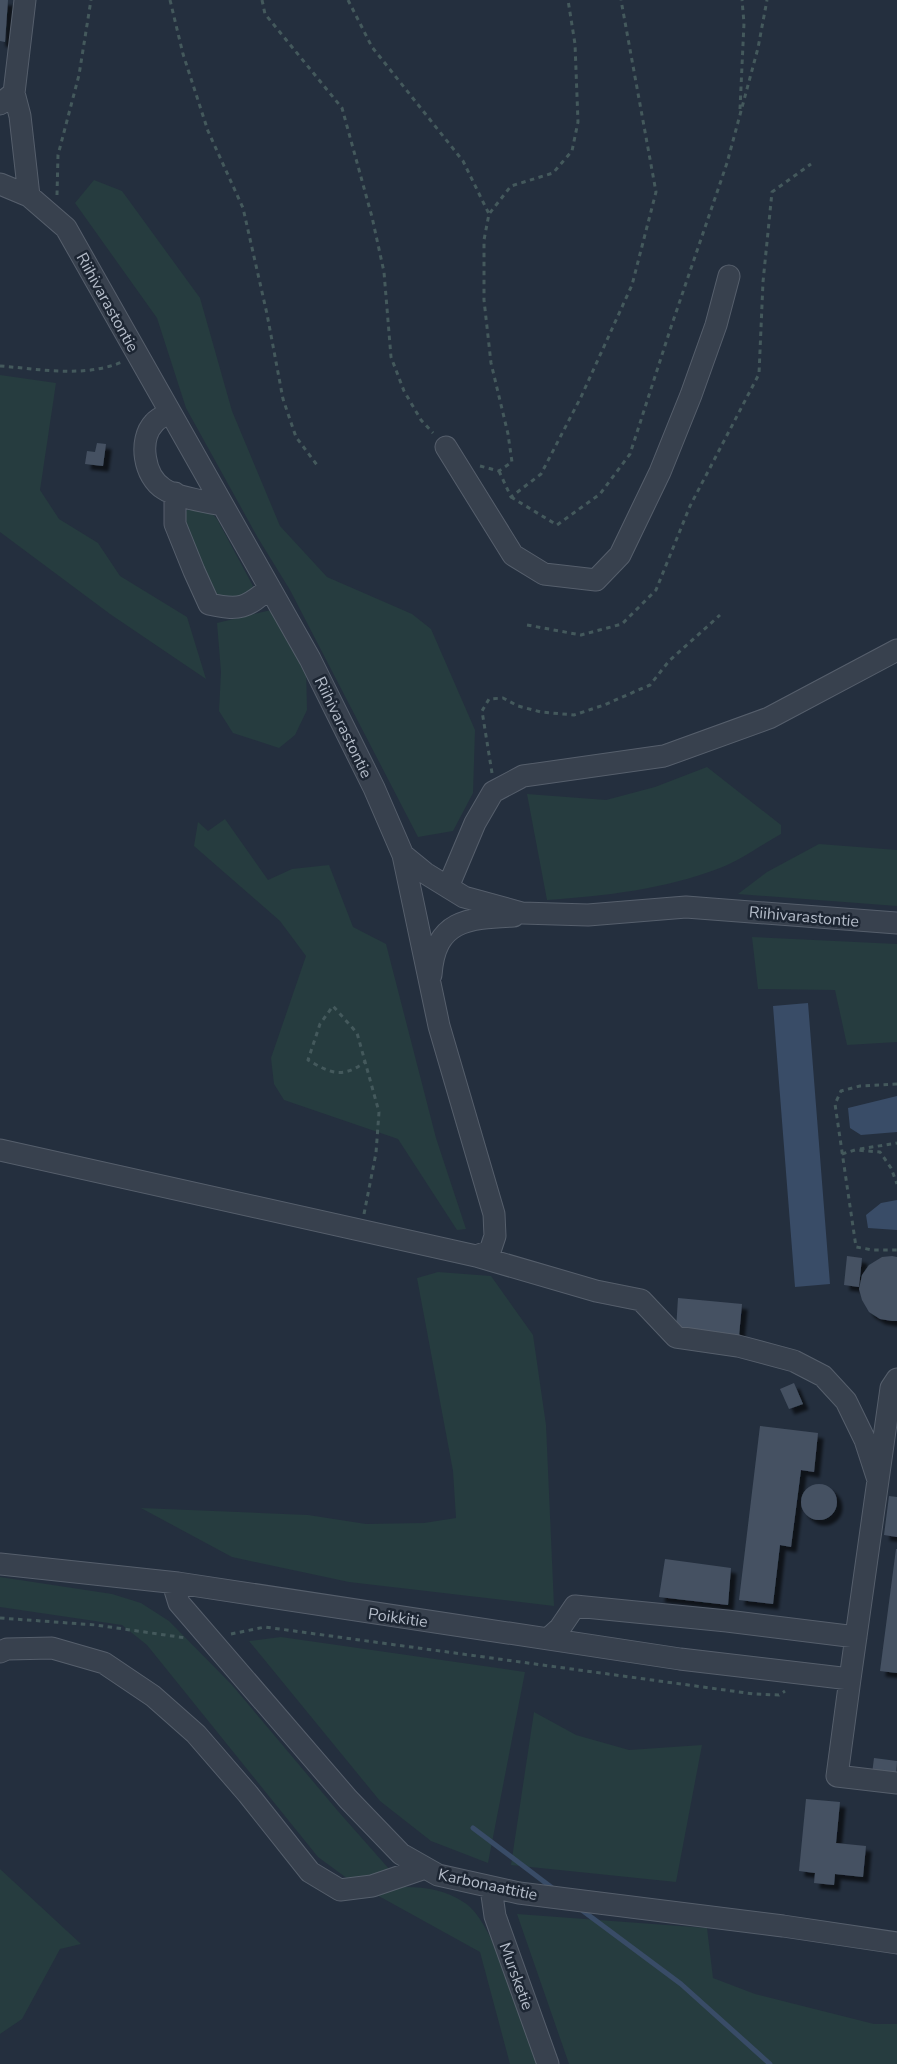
<svg xmlns="http://www.w3.org/2000/svg" width="897" height="2064" viewBox="0 0 897 2064" font-family="'Nunito Sans',sans-serif">
<style>
.green{fill:#263c3f}
.water{fill:#394c67}
.lines{fill:none;stroke-linecap:round;stroke-linejoin:round}
.stream{stroke:#394c67;stroke-width:5}
.building{fill:#455162;filter:url(#shadow)}
.minor-casing{stroke:#565f6c;stroke-width:23}
.path{stroke:#44595c;stroke-width:3;stroke-dasharray:4.5 4.5;stroke-linecap:butt}
.minor{stroke:#38414e;stroke-width:21}
.labels{text-anchor:middle;stroke-width:5;stroke-linejoin:round;paint-order:stroke}
.street-label{font-size:16px;fill:#b4bcc9;stroke:#1d2633}
</style>
<defs>
<filter id="shadow"><feDropShadow dx="5.5" dy="5.5" stdDeviation="1.5" flood-color="#0009"/></filter>
</defs>
<rect width="100%" height="100%" fill="#242f3e"/>
<!-- green -->
<path class="green" d="M94,180L122,191L200,298L232,411L280,526L327,577L412,614L431,629L475,730L473,793L453,831L418,837L290,590L258,538L186,408L157,318L75,203Z
M0,375L56,383L40,490L59,519L98,543L120,576L187,617L206,679L110,614L0,532Z
M190,506L207,508L217,519L253,586L244,601L219,600C200,578 191,543 184,514Z
M271,610L306,666L307,710L295,735L279,748L233,733L219,711L221,672L217,623Z
M707,767L781,825V834C761,845 741,860 720,868C665,889 606,896 547,900L527,794L606,800L655,787Z
M225,819L268,880L292,869L329,865L353,927L386,944L436,1138L466,1229L457,1230L398,1139L284,1100L274,1084L271,1058L306,956L280,921L194,846L198,822L208,831Z
M819,844L897,850V906L738,894L767,872Z
M752,937L897,944V1042L847,1045L835,990L758,989Z
M438,1272L491,1276L533,1335L546,1425L554,1606L349,1582L232,1557L141,1508L308,1515L366,1524L424,1523L456,1518L453,1471L417,1278Z
M0,1577L112,1594L141,1603L169,1621L232,1685L337,1810L405,1887C428,1887 445,1890 465,1903C494,1921 526,2029 540,2064H510L480,1952L348,1879L318,1857L147,1645L122,1625L0,1607Z
M281,1637L525,1672L488,1863L431,1841L380,1801L249,1641Z
M534,1712L576,1735L629,1750L702,1745L676,1882L511,1865Z
M0,1869L81,1944L60,1949L22,2019L0,2034Z
M517,1914L707,1928L713,1978L755,1994L874,2024H897V2064H569Z"/>
<!-- water -->
<path class="water" d="M808,1003L830,1284L795,1287L773,1006Z
M897,1096V1132L861,1135L850,1128L848,1108Z
M897,1200V1230L868,1228L866,1215L881,1203Z"/>
<g class="lines">
<!-- stream -->
<path class="stream" d="M473,1828L555,1890
M579,1908L681,1984L770,2064"/>
</g>
<!-- building -->
<path class="building" d="M0,0H8L5,42L0,41Z
M97,443L106,444L103,466L85,464L87,451L95,452Z
M847,1256L862,1258L859,1287L844,1285Z
M892,1256L897,1257V1321H892L880,1319L869,1312L862,1300L859,1289L862,1275L869,1265L882,1257Z
M678,1298L742,1304L739,1336L676,1330Z
M794,1383L803,1404L789,1409L780,1389Z
M760,1426L818,1433L814,1472L801,1470L791,1547L780,1545L773,1604L739,1600Z
M801 1502a18 18 0 1 1 36 0a18 18 0 1 1-36 0Z
M889,1496L897,1497V1537L884,1535Z
M896,1549H897V1673L880,1671Z
M665,1559L731,1568L728,1605L659,1597Z
M874,1758L897,1761L896,1777L872,1774Z
M806,1799L840,1802L836,1843L866,1846L863,1877L835,1874L834,1885L814,1883L815,1873L799,1871Z"/>
<g class="lines">
<!-- minor casing -->
<g class="minor-casing">
<path id="minor" d="M14,93L20,116L29,196
M0,104L14,93L25,0
M0,184L29,196L66,228L310,659L374,788L403,855L425,873L464,897L522,913L588,915L686,907L897,923
M169,413C165,415 157,419 154,423C138,440 144,477 164,489C175,497 208,502 222,505
M446,447L513,555L544,574L596,580L620,555L660,472L691,395L716,325L729,276
M175,493V524L194,571L209,604C240,611 246,608 270,588
M448,887L475,823L493,792L523,776L664,756L769,718L897,650
M431,975C435,920 467,918 514,916
M0,1150L476,1256L490,1251L495,1236L494,1214L439,1026L403,855
M476,1256L596,1291L641,1300L676,1337L738,1346L794,1361L823,1376L846,1401L865,1440L878,1480
M0,1564L178,1583L680,1659L850,1679L837,1776L897,1783
M178,1583L175,1590L179,1603L348,1799L401,1854L438,1875L519,1893L783,1926L897,1943
M549,1638L560,1628L575,1606L727,1621L856,1637
M0,1652L7,1649L52,1648L104,1663L153,1696L196,1734L248,1794L310,1872L340,1890L372,1886L425,1868
M850,1679L891,1388L897,1379
M491,1888L495,1916L548,2064"/>
</g>
<!-- path -->
<path class="path" d="M170,0L183,54L208,131L243,208L267,314L283,399L296,437L317,465
M262,0L265,14L342,108L372,217L384,272L391,357L404,391L421,420L433,433
M348,0L372,47L463,161L489,214
M740,109L744,23L742,0
M57,195L58,155L79,75L91,0
M0,366C40,369 84,378 122,362
M480,466L499,471L512,462L508,434L491,363L484,300V240L489,214L511,186L553,173L572,151L578,122L575,44L568,0
M499,471L511,497L541,474L581,397L632,285L656,192L621,0
M511,497L557,525L600,494L630,454L671,327L727,163L758,48L767,0
M527,625L581,635L622,624L656,590L690,506L759,374L763,282L772,192L811,164
M492,773L482,711L489,699L503,698L518,706L541,712L574,715L604,705L650,685L669,661L720,615
M897,1084L860,1086L841,1091L835,1104L856,1247L873,1250H897
M860,1149L897,1143
M842,1154L855,1150L880,1152L891,1168L897,1184
M364,1214L376,1153L379,1112L357,1033L333,1006L320,1024L308,1060C330,1073 342,1079 365,1062
M0,1618L96,1625L186,1638
M231,1634L265,1627L754,1694L779,1695L785,1691"/>
<!-- minor -->
<use href="#minor" class="minor"/>
</g>
<g class="labels">
<!-- street labels -->
<g class="street-label">
<text transform="translate(108 302) rotate(61)" y="6">Riihivarastontie</text>
<text transform="translate(344 727) rotate(64)" y="6">Riihivarastontie</text>
<text transform="translate(804 916) rotate(5)" y="6">Riihivarastontie</text>
<text transform="translate(398 1617) rotate(8)" y="6">Poikkitie</text>
<text transform="translate(488 1884) rotate(12)" y="6">Karbonaattitie</text>
<text transform="translate(517 1976) rotate(70)" y="6">Mursketie</text>
</g>
</g>
</svg>
